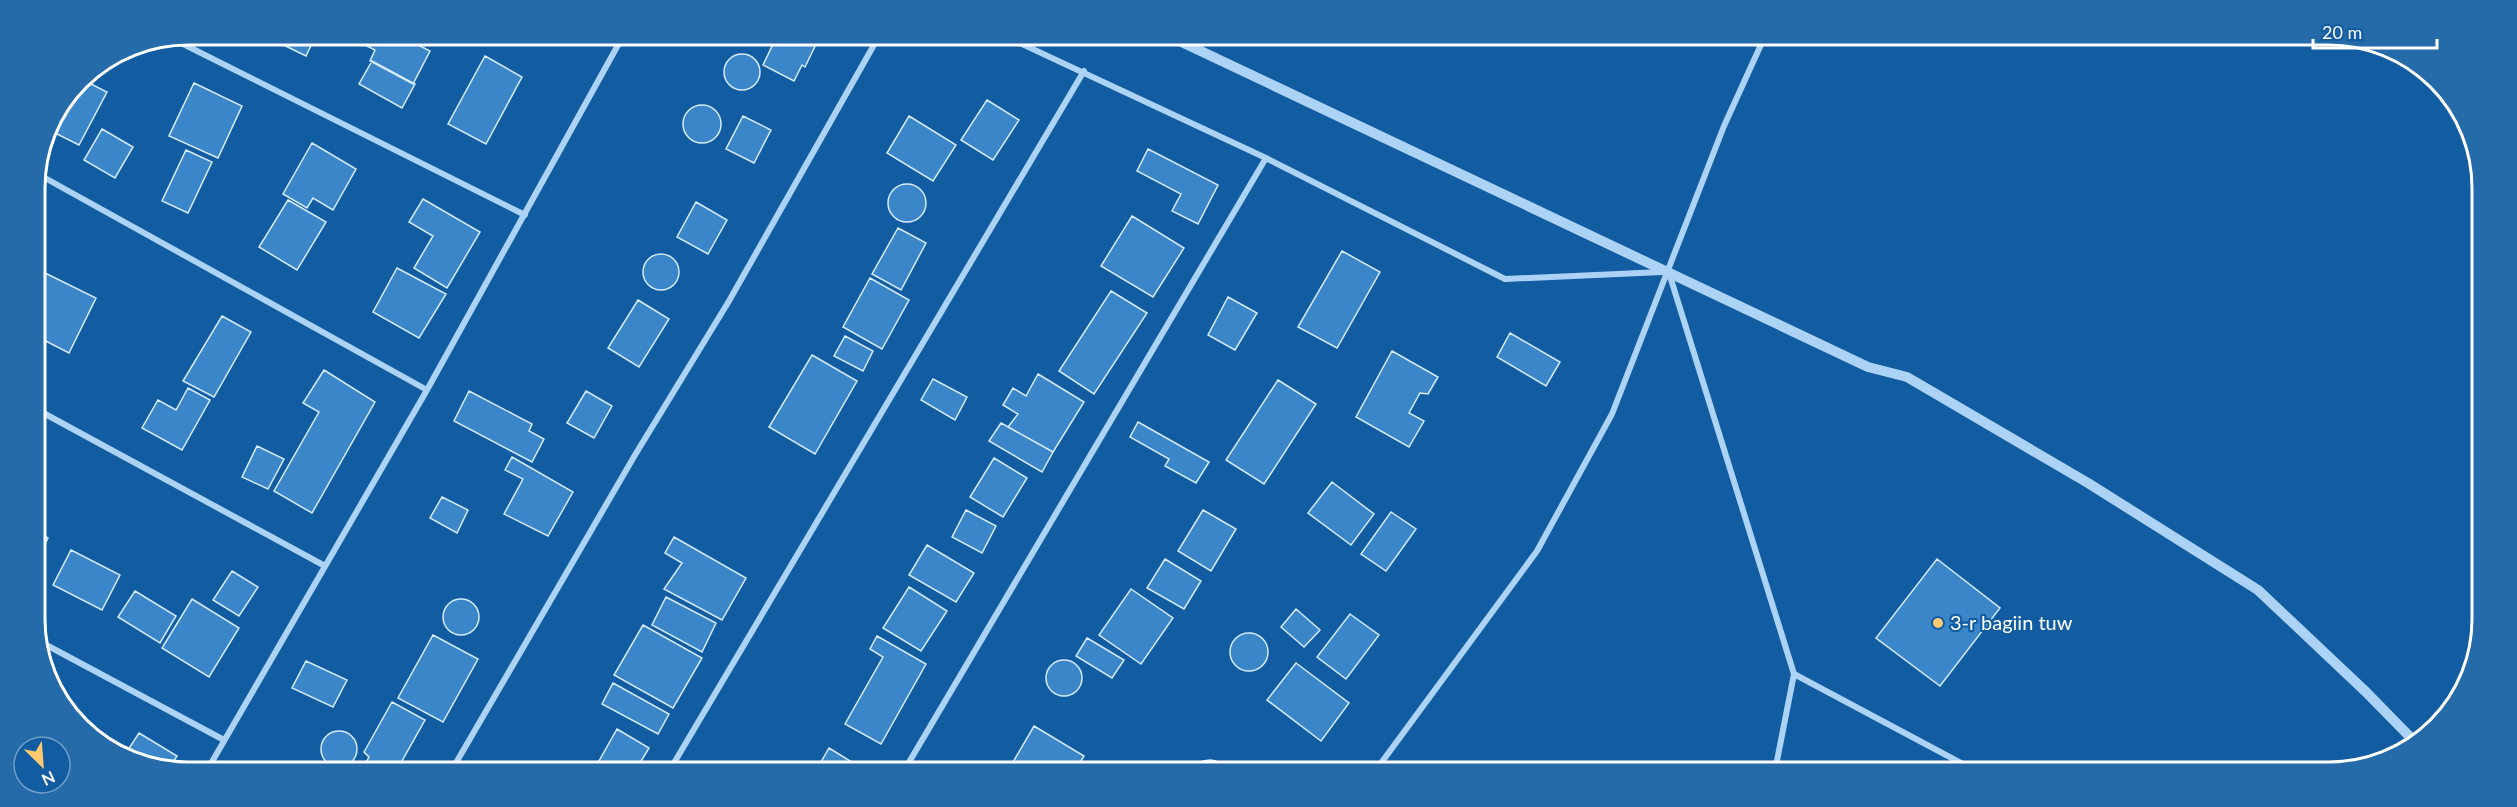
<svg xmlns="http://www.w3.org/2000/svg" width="2517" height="807" viewBox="0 0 2517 807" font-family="Lato,sans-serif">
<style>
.building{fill:#3b86c8;stroke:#d5ebfe;stroke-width:1.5}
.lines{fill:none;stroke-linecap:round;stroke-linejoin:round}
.minor{stroke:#acd3f5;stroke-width:6}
.tertiary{stroke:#acd3f5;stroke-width:10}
.poi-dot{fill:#ffc970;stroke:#125da1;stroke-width:2}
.labels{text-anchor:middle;stroke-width:4.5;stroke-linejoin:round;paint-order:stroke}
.poi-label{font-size:20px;fill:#fff;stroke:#125da1;text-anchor:start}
.rim{fill:none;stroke:#fff;stroke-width:3}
</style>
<rect width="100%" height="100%" fill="#125da1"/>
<!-- building -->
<path class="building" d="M263,35H316L306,56Z
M373,35H399L430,51L413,84L370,61L375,50L367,46Z
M777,36H820L805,67L802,65L794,81L763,65Z
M724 72a18 18 0 1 1 36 0a18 18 0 1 1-36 0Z
M485,56L522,77L486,144L448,124Z
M372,61L415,84L402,108L359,84Z
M81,79L107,92L79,145L47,129Z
M194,83L242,106L218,158L169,136Z
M987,100L1019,120L993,160L961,140Z
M683 124a19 19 0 1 1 38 0a19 19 0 1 1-38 0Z
M743,116L771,130L754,163L726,149Z
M909,116L956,145L933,181L887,153Z
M102,129L133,147L115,178L84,160Z
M312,143L356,169L333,210L313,198L307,208L283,194Z
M1148,149L1218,185L1198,224L1172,211L1181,194L1137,171Z
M186,150L212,162L188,213L162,201Z
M888 203a19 19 0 1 1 38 0a19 19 0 1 1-38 0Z
M423,199L480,232L447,288L414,268L433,236L409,222Z
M288,200L326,222L297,270L259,247Z
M696,202L727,220L708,254L677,237Z
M1132,216L1184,248L1153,297L1101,266Z
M898,228L926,243L901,290L872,274Z
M1342,251L1380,272L1337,348L1298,327Z
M643 272a18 18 0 1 1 36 0a18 18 0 1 1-36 0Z
M397,268L446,294L419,338L373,312Z
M43,272L96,298L69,353L36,336L35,286Z
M870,278L909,300L882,349L843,327Z
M1111,291L1147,313L1094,394L1059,371Z
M1228,297L1257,313L1235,350L1208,335Z
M638,300L669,319L639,367L608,348Z
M222,316L251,332L214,397L183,381Z
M1510,333L1560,362L1546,386L1497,357Z
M845,336L873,351L863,371L834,356Z
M1392,351L1438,377L1428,394L1420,393L1409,413L1424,421L1409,447L1356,417Z
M812,355L857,381L815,454L769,427Z
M324,370L375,402L312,513L274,491L319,412L303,403Z
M1038,374L1084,402L1053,452L1008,427L1018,414L1003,405L1013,388L1026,396Z
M933,379L967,397L955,420L921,400Z
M1278,380L1316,404L1264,484L1226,460Z
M188,388L210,400L182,450L142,428L158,400L176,410Z
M469,391L532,424L529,431L544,439L532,462L454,421Z
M586,391L612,406L594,438L567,423Z
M1138,422L1209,462L1196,483L1165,466L1169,459L1130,437Z
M1001,423L1053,452L1042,472L989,441Z
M257,446L284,459L268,489L242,477Z
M512,457L573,492L548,536L504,514L523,479L505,470Z
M994,458L1027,478L1003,517L970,497Z
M1332,482L1374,514L1351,545L1308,513Z
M442,497L468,510L457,533L430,518Z
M966,510L996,526L982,553L952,537Z
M1203,510L1236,529L1211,571L1178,551Z
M1391,512L1416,529L1386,571L1361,554Z
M37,532L48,538L37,560Z
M674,537L746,578L722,620L664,589L682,563L665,553Z
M927,545L974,573L956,602L909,575Z
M71,550L120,575L102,610L53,585Z
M1165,559L1201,581L1184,609L1147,588Z
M1937,559L2000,608L1940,686L1876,638Z
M232,571L258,587L239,616L213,600Z
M909,587L947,611L921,651L883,628Z
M1131,589L1173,618L1141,664L1099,635Z
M135,591L176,616L160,643L118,617Z
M666,597L716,623L702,652L652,625Z
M443 617a18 18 0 1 1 36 0a18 18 0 1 1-36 0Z
M192,599L239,628L209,677L162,648Z
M1296,609L1320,630L1304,647L1281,627Z
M1350,614L1379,635L1346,679L1317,657Z
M643,625L702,658L673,708L614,675Z
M1230 652a19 19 0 1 1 38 0a19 19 0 1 1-38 0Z
M433,635L478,659L443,722L398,698Z
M877,636L926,664L881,744L845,724L883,657L870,649Z
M1087,638L1124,660L1112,678L1076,656Z
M1046 678a18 18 0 1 1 36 0a18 18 0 1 1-36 0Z
M306,661L347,680L333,707L292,688Z
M1296,663L1349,703L1321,741L1267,700Z
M613,683L669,714L658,734L602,704Z
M392,702L425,720L398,768H363L369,757L364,752Z
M1034,726L1084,756L1076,769H1009Z
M617,729L649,748L637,768H595Z
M321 749a18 18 0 1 1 36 0a18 18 0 1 1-36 0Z
M139,733L177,756L170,767H148L126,753Z
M829,748L863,769H817Z
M1210,760L1216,761L1226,770H1193L1203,761Z"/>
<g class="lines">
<!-- minor -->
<path class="minor" d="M1007,37L1266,158L1505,279L1662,272
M171,38L525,215
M36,173L427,390
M1669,273L1794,674L1775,771
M36,409L325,566
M37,640L224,740
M1794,674L1976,771
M209,767L427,390L623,36
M453,768L635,455L729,301L879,36
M671,768L1084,71
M905,769L1266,158
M1376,770L1537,551L1612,414L1724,126L1764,38"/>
<!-- tertiary -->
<path class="tertiary" d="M1171,37L1868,367L1907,377L2088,483L2258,590L2366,692L2416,743"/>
</g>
<!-- markers -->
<circle class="poi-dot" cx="1938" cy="623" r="6"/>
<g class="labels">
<!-- poi labels -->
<g class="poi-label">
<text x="1950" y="630">3-r bagiin tuw</text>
</g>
</g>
<!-- crop -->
<path d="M0 0H2517V807H0ZM188 45H2329A143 143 0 0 1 2472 188V619A143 143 0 0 1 2329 762H188A143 143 0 0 1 45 619V188A143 143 0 0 1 188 45Z" fill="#256aa9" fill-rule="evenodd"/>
<path class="rim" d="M188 45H2329A143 143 0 0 1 2472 188V619A143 143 0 0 1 2329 762H188A143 143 0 0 1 45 619V188A143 143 0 0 1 188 45Z"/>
<!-- north arrow -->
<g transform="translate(42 765) rotate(155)"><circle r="28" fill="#125da1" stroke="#719ec7" stroke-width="1.5"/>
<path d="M0-4.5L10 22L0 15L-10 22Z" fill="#ffc970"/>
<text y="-9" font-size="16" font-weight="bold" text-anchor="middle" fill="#ffffff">N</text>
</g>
<!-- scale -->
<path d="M2313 39v9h124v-9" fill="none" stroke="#ffffff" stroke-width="3"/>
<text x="2322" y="39" font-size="18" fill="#ffffff" stroke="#125da1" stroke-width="4.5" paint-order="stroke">20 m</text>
</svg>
